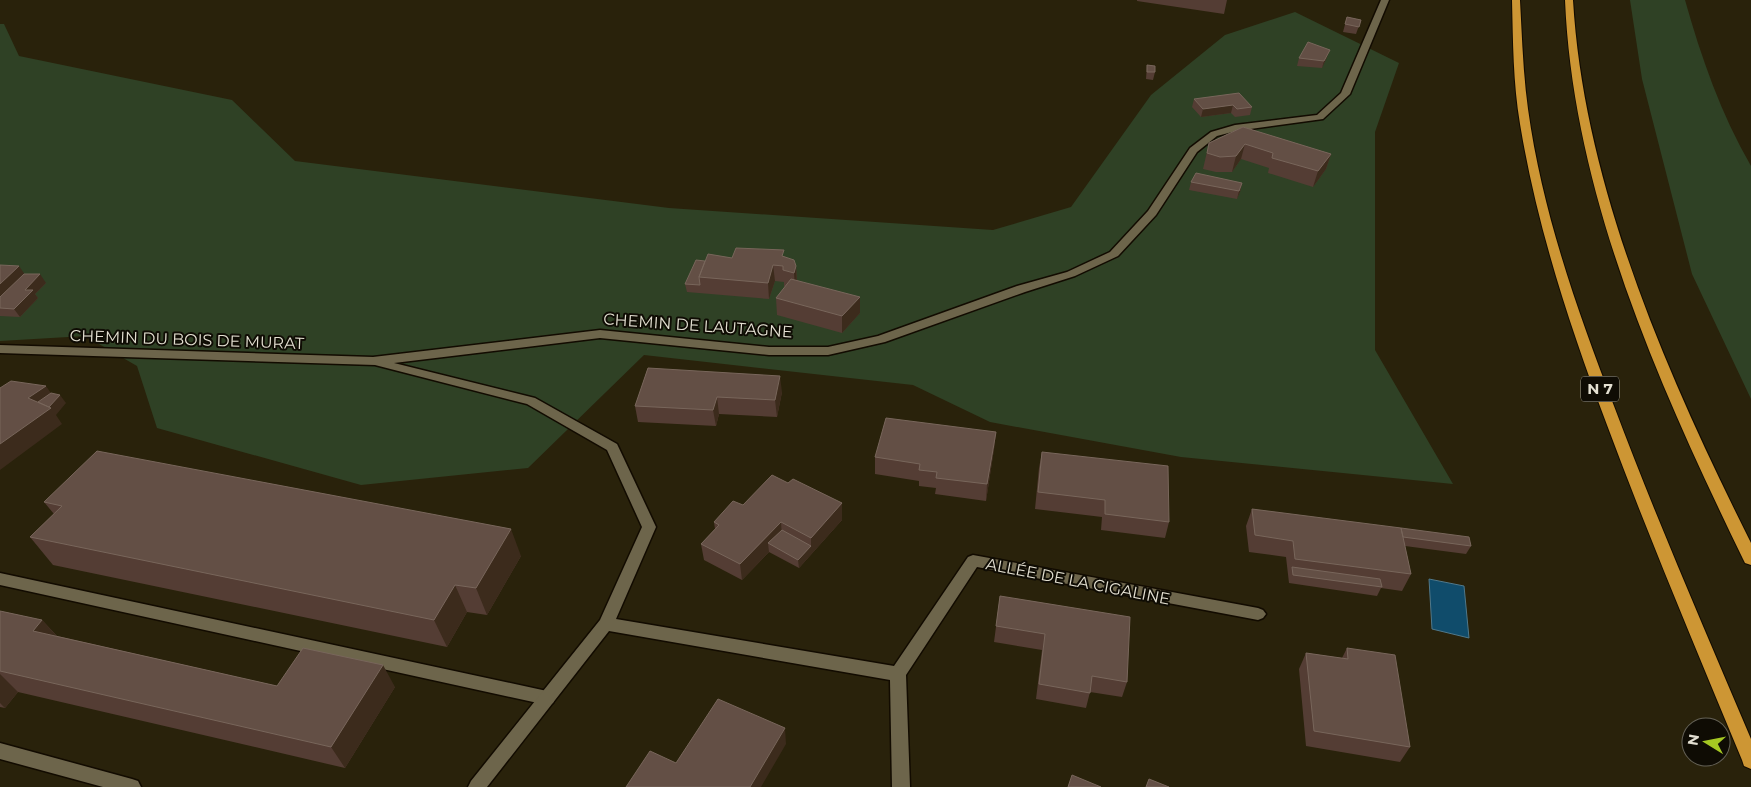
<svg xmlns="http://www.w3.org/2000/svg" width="1751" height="787" viewBox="0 0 1751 787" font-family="Montserrat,sans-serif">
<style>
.green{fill:#2f4125}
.water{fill:#104c6b;stroke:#50788a}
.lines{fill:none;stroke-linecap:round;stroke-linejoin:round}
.service-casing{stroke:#120b00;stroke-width:3}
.minor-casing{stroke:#120b00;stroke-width:3}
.trunk-casing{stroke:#120b00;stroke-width:2}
.service{fill:#6d654b;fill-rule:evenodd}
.minor{fill:#6d654b;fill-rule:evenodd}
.trunk{fill:#cd9634;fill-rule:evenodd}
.wall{fill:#543d34}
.shaded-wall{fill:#3c2b1c}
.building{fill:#634f45;stroke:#78665b}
.labels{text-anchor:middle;stroke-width:4;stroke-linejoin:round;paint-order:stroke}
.shield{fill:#0f0c04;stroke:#a4a094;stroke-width:1}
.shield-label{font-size:15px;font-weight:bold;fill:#e4e0d2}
.street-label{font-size:16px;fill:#e4e0d2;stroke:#0f0c04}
</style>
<rect width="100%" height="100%" fill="#29220b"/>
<!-- green -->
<path class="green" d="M1630,0H1685C1701,57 1721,114 1751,166V399L1692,274L1642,79Z
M1295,12L1399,63L1375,132V350L1453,484L1181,457L990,422L913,385L644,355L528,468L361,485L157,428L137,366L85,336L0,341V24H4L19,56L232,100L295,161L669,208L993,230L1071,207L1151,95L1225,35Z"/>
<!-- water -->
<path class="water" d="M1429,579L1464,586L1469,638L1432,629Z"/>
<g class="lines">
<!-- service casing -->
<g class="service-casing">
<path id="service" d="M0,573L547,691L553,693L555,698L553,703L547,705L0,585Z
M0,743L132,779L138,781L141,787H103L0,759Z"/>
</g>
<!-- minor casing -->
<g class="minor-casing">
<path id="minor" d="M1381,0H1389L1350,94L1323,119L1236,131L1217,136L1197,152L1156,215L1118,256L1075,276L1025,292L885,342L828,355H769L600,338L394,363L535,398L617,444L656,527L616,619L894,666L968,557L973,555L1258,608L1263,610L1266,614L1263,618L1258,620L977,567L906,675L910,787H892L890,680L609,631L487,787H468L471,781L600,620L642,527L607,450L527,404L375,365L0,353V345L373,357L600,330L769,347H828L878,336L1017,286L1067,272L1110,252L1148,211L1190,148L1211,132L1235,125L1317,115L1341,93Z"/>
</g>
<!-- trunk casing -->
<g class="trunk-casing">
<path id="trunk" d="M1512,0H1520C1522,36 1523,73 1528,109C1542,211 1577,310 1614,406C1656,518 1704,628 1751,739V769L1744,766L1742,760C1696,649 1649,538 1607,425C1570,327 1537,227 1520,124C1513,83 1513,41 1512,0Z
M1565,0H1573C1584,187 1668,377 1751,543V565L1745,563L1743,559C1659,386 1573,194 1565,0Z"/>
</g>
<!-- service -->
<use href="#service" class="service"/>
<!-- minor -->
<use href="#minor" class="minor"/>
<!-- trunk -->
<use href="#trunk" class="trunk"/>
</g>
<!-- wall -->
<path class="wall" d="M1137,0H1227L1224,14L1137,1Z
M1347,17L1361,20L1356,34L1343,32Z
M1327,57L1322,68L1297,66L1299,58Z
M1147,65L1155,72L1153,80L1146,79Z
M1194,99L1252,107L1250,115L1235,117L1231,113L1201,117L1192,107Z
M1243,127L1331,154L1326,169L1313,187L1268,173L1269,168L1241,159L1232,172H1216L1203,169L1209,143Z
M1191,182L1242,183L1240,192L1237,199L1189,190Z
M784,256L796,266L797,280L860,313L842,333L777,315L776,298L785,287L784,286V282L775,281L769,299L687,292L685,284L705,261L732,258Z
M0,265L46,283L35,294L38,298L20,317L0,316Z
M648,368L782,392L777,417L719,414L716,426L638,422L635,406Z
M996,432L994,449L986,501L935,494L936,488L919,486V481L875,474V457Z
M1042,452L1169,522L1165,538L1101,530L1102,517L1035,509L1039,468Z
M788,483L842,503V520L799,568L769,552L742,580L704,560L701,544L715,529L714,522L743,505Z
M44,502L521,556L487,615L467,612L447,647L53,565L30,537L54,514Z
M1252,509L1471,546L1466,554L1405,546L1411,574L1402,591L1381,588L1377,596L1289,583L1286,557L1249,552L1246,526Z
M1000,596L1127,682L1122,697L1090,692L1086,708L1036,699L1042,650L994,642Z
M0,611L42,620L57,636L277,686L395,687L345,768L18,692L5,708L0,707Z
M1347,648L1410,747L1400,762L1306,746L1299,669L1306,653L1342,658Z"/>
<!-- shaded-wall -->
<path class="shaded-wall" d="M1330,50L1327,57L1322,68L1324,61Z
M1233,105L1231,113L1201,117L1203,109Z
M1245,144L1241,159L1232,172L1236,156Z
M1331,154L1326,169L1313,187L1318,171Z
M1242,183L1240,192L1237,199L1239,191Z
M773,265L775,281L769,299L768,283Z
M19,266L30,282L0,308V284Z
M796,266L797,283L795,289L794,273Z
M40,274L46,283L35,294L38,298L20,317L14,309L25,290Z
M860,297V313L842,333V316Z
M780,376L782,392L777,417L775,400Z
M46,386L55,399L60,395L66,403L56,415L62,424L0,470V444L28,398Z
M717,397L719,414L716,426L713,410Z
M996,432L994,449L986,501L987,484Z
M842,503V520L799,568L798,560L811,546V538Z
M781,522L782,538L768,543L769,552L742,580L740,564Z
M511,529L521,556L487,615L476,588Z
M455,585L467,612L447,647L434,620Z
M42,620L62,642L33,631Z
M383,665L395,687L345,768L331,747Z
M0,674L18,692L5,708L0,703Z
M785,728L786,744L761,787H750Z"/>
<!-- building -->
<path class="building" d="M1347,17L1361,20L1359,27L1345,24Z
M1308,42L1330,50L1324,61L1299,58Z
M1147,65L1155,66V72H1147Z
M1239,93L1252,107L1237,109L1233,105L1203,109L1194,99Z
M1243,127L1331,154L1318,171L1272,158L1273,153L1245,144L1236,156L1220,157L1207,153L1209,143Z
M1196,173L1242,183L1239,191L1191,182Z
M736,248L784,250L782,256L794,260L796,266L794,273L783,270V266L773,265L768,283L699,277L708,254L732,258Z
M696,260L705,261L699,277L700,285L685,284Z
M0,265L19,266L0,284Z
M24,274H40L25,290H33L14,309L0,308V297Z
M791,279L860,297L842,316L776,298Z
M648,368L780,376L775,400L717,397L713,410L635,406Z
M11,381L46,386L28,398L51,408L0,444V388Z
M51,393L60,395L49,407L38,402Z
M886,418L996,432L987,484L936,478L937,472L919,470L920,464L875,457Z
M97,451L511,529L476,588L455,585L434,620L30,537L62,506L44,502Z
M1042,452L1168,466L1169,522L1105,514V500L1038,492Z
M772,475L788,483L793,479L842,503L811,538L781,522L740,564L701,544L719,525L714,522L733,501L743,505Z
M1252,509L1401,528L1411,574L1295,559L1293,541L1255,535Z
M1401,528L1469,537L1471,546L1403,537Z
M782,530L811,546L798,560L768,543Z
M1292,567L1380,579L1382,587L1293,575Z
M1000,596L1130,617L1127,682L1092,676L1090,693L1039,684L1045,634L996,626Z
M0,611L42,620L33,631L277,686L303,648L383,665L331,747L0,671Z
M1347,648L1395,655L1410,747L1314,731L1306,653L1348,659Z
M718,699L785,728L750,787H626L650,751L676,763Z
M1072,775L1101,787H1068Z
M1149,779L1169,787H1146Z"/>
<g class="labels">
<!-- shield labels -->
<rect class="shield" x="1581" y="376.5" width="38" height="25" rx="4"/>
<g class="shield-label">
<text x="1600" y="394">N 7</text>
</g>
<!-- street labels -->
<g class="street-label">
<text transform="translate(698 325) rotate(4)" y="6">CHEMIN DE LAUTAGNE</text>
<text transform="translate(187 339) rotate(2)" y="6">CHEMIN DU BOIS DE MURAT</text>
<text transform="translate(1078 581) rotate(11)" y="6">ALLÉE DE LA CIGALINE</text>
</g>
</g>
<!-- north arrow -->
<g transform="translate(1706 742) rotate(280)"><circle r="24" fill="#0f0c04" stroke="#646156"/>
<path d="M0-4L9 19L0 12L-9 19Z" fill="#a5c822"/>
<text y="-8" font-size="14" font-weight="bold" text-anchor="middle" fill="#e4e0d2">N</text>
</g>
</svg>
